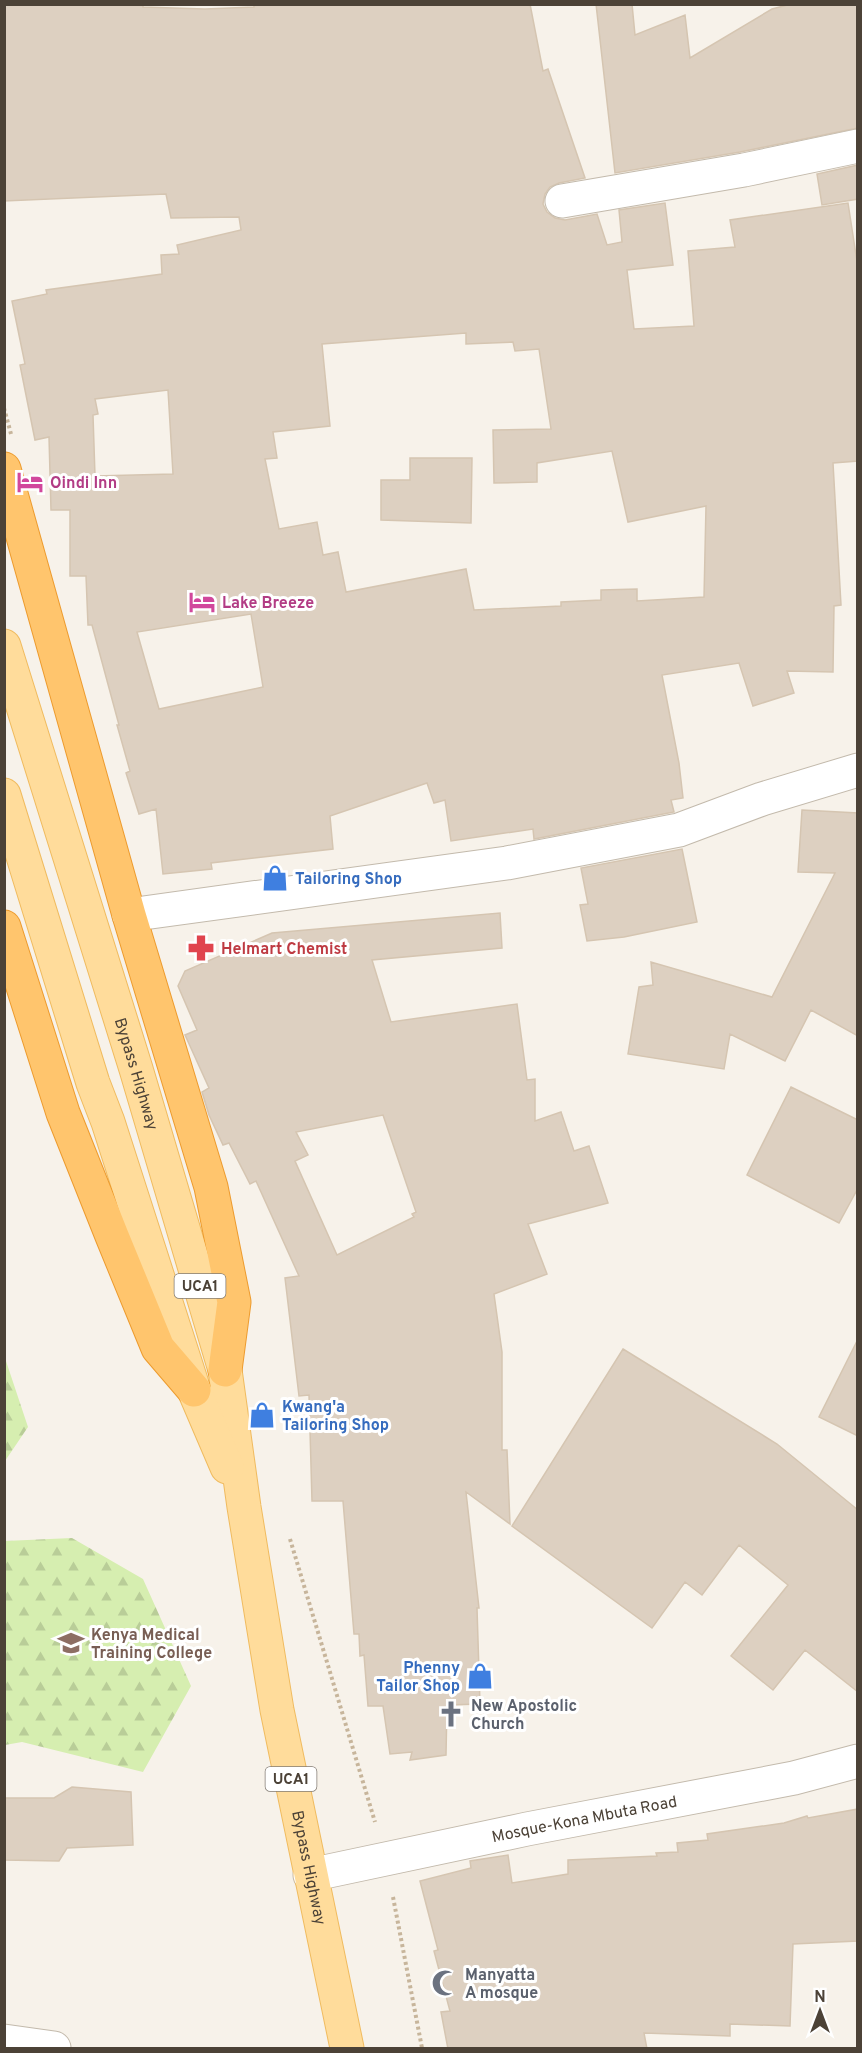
<svg xmlns="http://www.w3.org/2000/svg" width="862" height="2053" viewBox="0 0 862 2053" font-family="Overpass,sans-serif">
<style>
.forest{fill:url(#forest-firs)}
.building{fill:#ddd0c1;stroke:#d5c5b1;stroke-width:1.5;fill-rule:evenodd}
.lines{fill:none;stroke-linecap:round;stroke-linejoin:round}
.street-casing{stroke:#c3baac;stroke-width:35}
.primary-casing{stroke:#f0bb5f;stroke-width:35}
.highway-casing{stroke:#ed9b2e;stroke-width:35}
.path{stroke:#c7b59b;stroke-width:4;stroke-dasharray:3 3;stroke-linecap:butt}
.street{stroke:#fff;stroke-width:33}
.primary{stroke:#ffdc9b;stroke-width:33}
.highway{stroke:#ffc56d;stroke-width:33}
.labels{text-anchor:middle;stroke-width:6;stroke-linejoin:round;paint-order:stroke}
.shield{fill:#fff;stroke:#827b73;stroke-width:1.5}
.shield-label{font-size:15px;font-weight:bold;fill:#4c4237}
.hotel-label{font-size:16px;font-weight:bold;fill:#b23c85;stroke:#fff;text-anchor:start}
.shop-label{font-size:16px;font-weight:bold;fill:#366cbe;stroke:#fff;text-anchor:start}
.health-label{font-size:16px;font-weight:bold;fill:#be3a42;stroke:#fff;text-anchor:start}
.street-label{font-size:16px;fill:#4c4237;stroke:#fff}
.education-label{font-size:16px;font-weight:bold;fill:#785e54;stroke:#fff;text-anchor:start}
.worship-label{font-size:16px;font-weight:bold;fill:#5b616d;stroke:#fff;text-anchor:start}
</style>
<defs>
<pattern id="forest-firs" width="22" height="20" patternUnits="userSpaceOnUse" patternTransform="scale(1.5)"><rect width="22" height="20" fill="#d6eeb0"/><path d="M5 1l3.5 6h-7zM16 11l3.5 6h-7z" fill="#b9cd98"/></pattern>
</defs>
<rect width="100%" height="100%" fill="#f7f2ea"/>
<!-- forest -->
<path class="forest" d="M4,1355L28,1427L5,1461H4Z
M72,1538L143,1579L191,1686L143,1772L22,1742L5,1745V1541Z"/>
<!-- building -->
<path class="building" d="M4,4H143V7L205,9L254,7V4H530L543,71L548,69L585,178L559,183L550,187L545,194L543,204L547,212L555,218L565,220L597,214L607,245L622,242L619,210L665,203L673,265L627,270L634,329L694,326L688,251L735,247L730,220L848,203L858,268V461L833,463L841,605L834,606L833,672L787,671L794,693L753,706L739,663L662,675L679,763L683,798L671,800L674,812L534,839L533,829L451,841L445,800L434,803L427,783L330,816L333,849L211,863L212,869L163,874L156,809L139,814L126,773L130,771L117,725H119L92,625H88L86,576H70V510H51L49,437L35,440L20,365L25,364L12,301L47,294L46,290L162,274L161,255L179,254L177,245L241,230L239,217L171,218L166,194L4,201ZM466,333V344L513,342L515,351L539,349L551,429L493,430L494,483L537,482V463L612,451L628,522L706,506L704,597L637,601V589L601,590V600L561,602V606L474,610L466,569L346,592L338,552L323,555L317,522L279,529L265,459L277,458L273,432L330,426L322,344ZM168,390L173,474L95,476L93,415L98,414L95,399ZM251,614L263,687L159,709L137,632Z
M596,4H632L635,35L685,15L690,58L772,9L791,4H858V128L740,152L615,173Z
M858,165V199L822,205L817,174Z
M410,458H472L471,523L381,520V480H410Z
M802,810L858,813V1036L811,1010L785,1061L730,1034L724,1069L628,1054L639,987L653,985L651,962L772,997L835,873L798,872Z
M682,849L697,922L624,937L587,941L580,905L588,904L581,868Z
M500,913L502,948L372,960L391,1022L517,1004L527,1080L535,1079V1121L561,1112L574,1151L589,1146L608,1203L528,1224L547,1274L494,1294L502,1352V1450H507L510,1524L466,1492L479,1608H477L480,1704L447,1705L446,1755L410,1760L412,1752L390,1754L383,1706H368L364,1655L360,1656L359,1634H354L343,1501H312L309,1395L299,1396L285,1278L299,1276L256,1181L250,1184L229,1143L223,1145L209,1115L202,1092L209,1088L185,1035L197,1030L178,986L185,971L272,933ZM383,1115L416,1212L412,1214L414,1217L337,1255L295,1161L308,1155L296,1132Z
M791,1087L858,1120V1188L839,1223L747,1175Z
M858,1339V1436L819,1417Z
M623,1349L777,1444L858,1510V1692L805,1650L773,1690L731,1656L788,1585L739,1545L702,1595L685,1582L652,1628L512,1526Z
M72,1787L131,1792L133,1845L67,1848L59,1861L4,1860V1798H54Z
M858,1809V1941L793,1944L790,2026L730,2024V2036L644,2033L647,2049H448L441,2012L450,2011L434,1951L438,1950L420,1881L471,1868L470,1861L508,1855L512,1883L568,1874V1860L657,1856L656,1853L678,1852L677,1843L708,1840L707,1834L784,1823L807,1816L808,1818Z"/>
<g class="lines">
<!-- street casing -->
<g class="street-casing">
<g id="street">
<path d="M562,201L744,170L858,146"/>
<path d="M129,915L507,863L679,830L762,799L858,770"/>
<path id="s1" d="M310,1875L527,1829L794,1778L858,1761"/>
<path d="M4,2041L54,2048"/>
</g>
</g>
<!-- primary casing -->
<g class="primary-casing">
<g id="primary">
<path id="s2" d="M4,646L136,1069L225,1370L244,1507L277,1710L347,2048"/>
<path d="M4,795L93,1083L108,1122L194,1390L227,1467"/>
</g>
</g>
<!-- highway casing -->
<g class="highway-casing">
<path id="highway" d="M4,469L129,915L211,1187L234,1302L225,1370
M4,927L63,1113L112,1236L158,1348L194,1390"/>
</g>
<!-- path -->
<path class="path" d="M4,408L11,434
M290,1539L375,1822
M393,1897L422,2048"/>
<!-- street -->
<use href="#street" class="street"/>
<!-- primary -->
<use href="#primary" class="primary"/>
<!-- highway -->
<use href="#highway" class="highway"/>
</g>
<!-- icons -->
<defs>
<g id="hotel-bare" transform="scale(2.07)"><path d="M-6-4.5h1.5V1H6V5H4.5V3h-9V5H-6ZM-4 0a1.8 1.8 0 1 1 3.6 0ZM.5 0V-2.5h3Q6-2.5 6 0Z" fill="#d1479c" stroke="#fff" stroke-width="2.5" paint-order="stroke"/></g>
<g id="shop-bare" transform="scale(2.07)"><path d="M-5-2.5h2.3a2.7 3.5 0 0 1 5.4 0H5L5.5 6h-11ZM-1.5-2.5h3a1.5 2.3 0 0 0-3 0Z" fill="#3f7fe0" stroke="#fff" stroke-width="2.5" paint-order="stroke"/></g>
<g id="pharmacy-bare" transform="scale(2.07)"><path d="M-2-6h4v4h4v4h-4v4h-4v-4h-4v-4h4Z" fill="#e0444e" stroke="#fff" stroke-width="2.5" paint-order="stroke"/></g>
<g id="university-bare" transform="scale(2.07)"><path d="M0-5L7-2L0 1L-7-2ZM-4 1L0 2.5L4 1V4Q0 6-4 4Z" fill="#8d6e63" stroke="#fff" stroke-width="2.5" paint-order="stroke"/></g>
<g id="church-bare" transform="scale(2.07)"><path d="M-1.2-6h2.4v3.5h3.3v2.4h-3.3V6h-2.4V-.1h-3.3v-2.4h3.3Z" fill="#6b7280" stroke="#fff" stroke-width="2.5" paint-order="stroke"/></g>
<g id="mosque-bare" transform="scale(2.07)"><path d="M3.5-4.9A6 6 0 1 0 3.5 4.9A5 5 0 1 1 3.5-4.9Z" fill="#6b7280" stroke="#fff" stroke-width="2.5" paint-order="stroke"/></g>
</defs>
<g fill-rule="evenodd">
<use href="#hotel-bare" x="30" y="482"/>
<use href="#hotel-bare" x="202" y="602"/>
<use href="#shop-bare" x="275" y="878"/>
<use href="#pharmacy-bare" x="201" y="948"/>
<use href="#shop-bare" x="262" y="1415"/>
<use href="#university-bare" x="71" y="1643"/>
<use href="#shop-bare" x="480" y="1676"/>
<use href="#church-bare" x="451" y="1714"/>
<use href="#mosque-bare" x="445" y="1983"/>
</g>
<g class="labels">
<!-- shield labels -->
<g class="shield">
<rect x="174.5" y="1274" width="51" height="24" rx="4.5"/>
<rect x="265.5" y="1767" width="51" height="24" rx="4.5"/>
</g>
<g class="shield-label">
<text x="200" y="1291">UCA1</text>
<text x="291" y="1784">UCA1</text>
</g>
<!-- hotel labels -->
<g class="hotel-label">
<text x="50" y="488">Oindi Inn</text>
<text x="222" y="608">Lake Breeze</text>
</g>
<!-- shop labels -->
<g class="shop-label">
<text x="295" y="884">Tailoring Shop</text>
<text x="282" y="1412">Kwang'a<tspan x="282" dy="18">Tailoring Shop</tspan></text>
<text x="460" y="1673" text-anchor="end">Phenny<tspan x="460" dy="18">Tailor Shop</tspan></text>
</g>
<!-- health labels -->
<g class="health-label">
<text x="221" y="954">Helmart Chemist</text>
</g>
<!-- street labels -->
<g class="street-label">
<text dy="6" stroke="none"><textPath href="#s2" startOffset="448">Bypass Highway</textPath></text>
<text dy="6" stroke="none"><textPath href="#s1" startOffset="280">Mosque-Kona Mbuta Road</textPath></text>
<text dy="6" stroke="none"><textPath href="#s2" startOffset="1262">Bypass Highway</textPath></text>
</g>
<!-- education labels -->
<g class="education-label">
<text x="91" y="1640">Kenya Medical<tspan x="91" dy="18">Training College</tspan></text>
</g>
<!-- worship labels -->
<g class="worship-label">
<text x="471" y="1711">New Apostolic<tspan x="471" dy="18">Church</tspan></text>
<text x="465" y="1980">Manyatta<tspan x="465" dy="18">A mosque</tspan></text>
</g>
</g>
<!-- border -->
<rect width="862" height="2053" fill="none" stroke="#4c4237" stroke-width="12"/>
<!-- north arrow -->
<g transform="translate(820 2011)" stroke="#ffffff" stroke-width="4.5" paint-order="stroke">
<path d="M0-4.5L10 22L0 15L-10 22Z" fill="#4c4237"/>
<text y="-9" font-size="16" font-weight="bold" text-anchor="middle" fill="#4c4237">N</text>
</g>
</svg>
